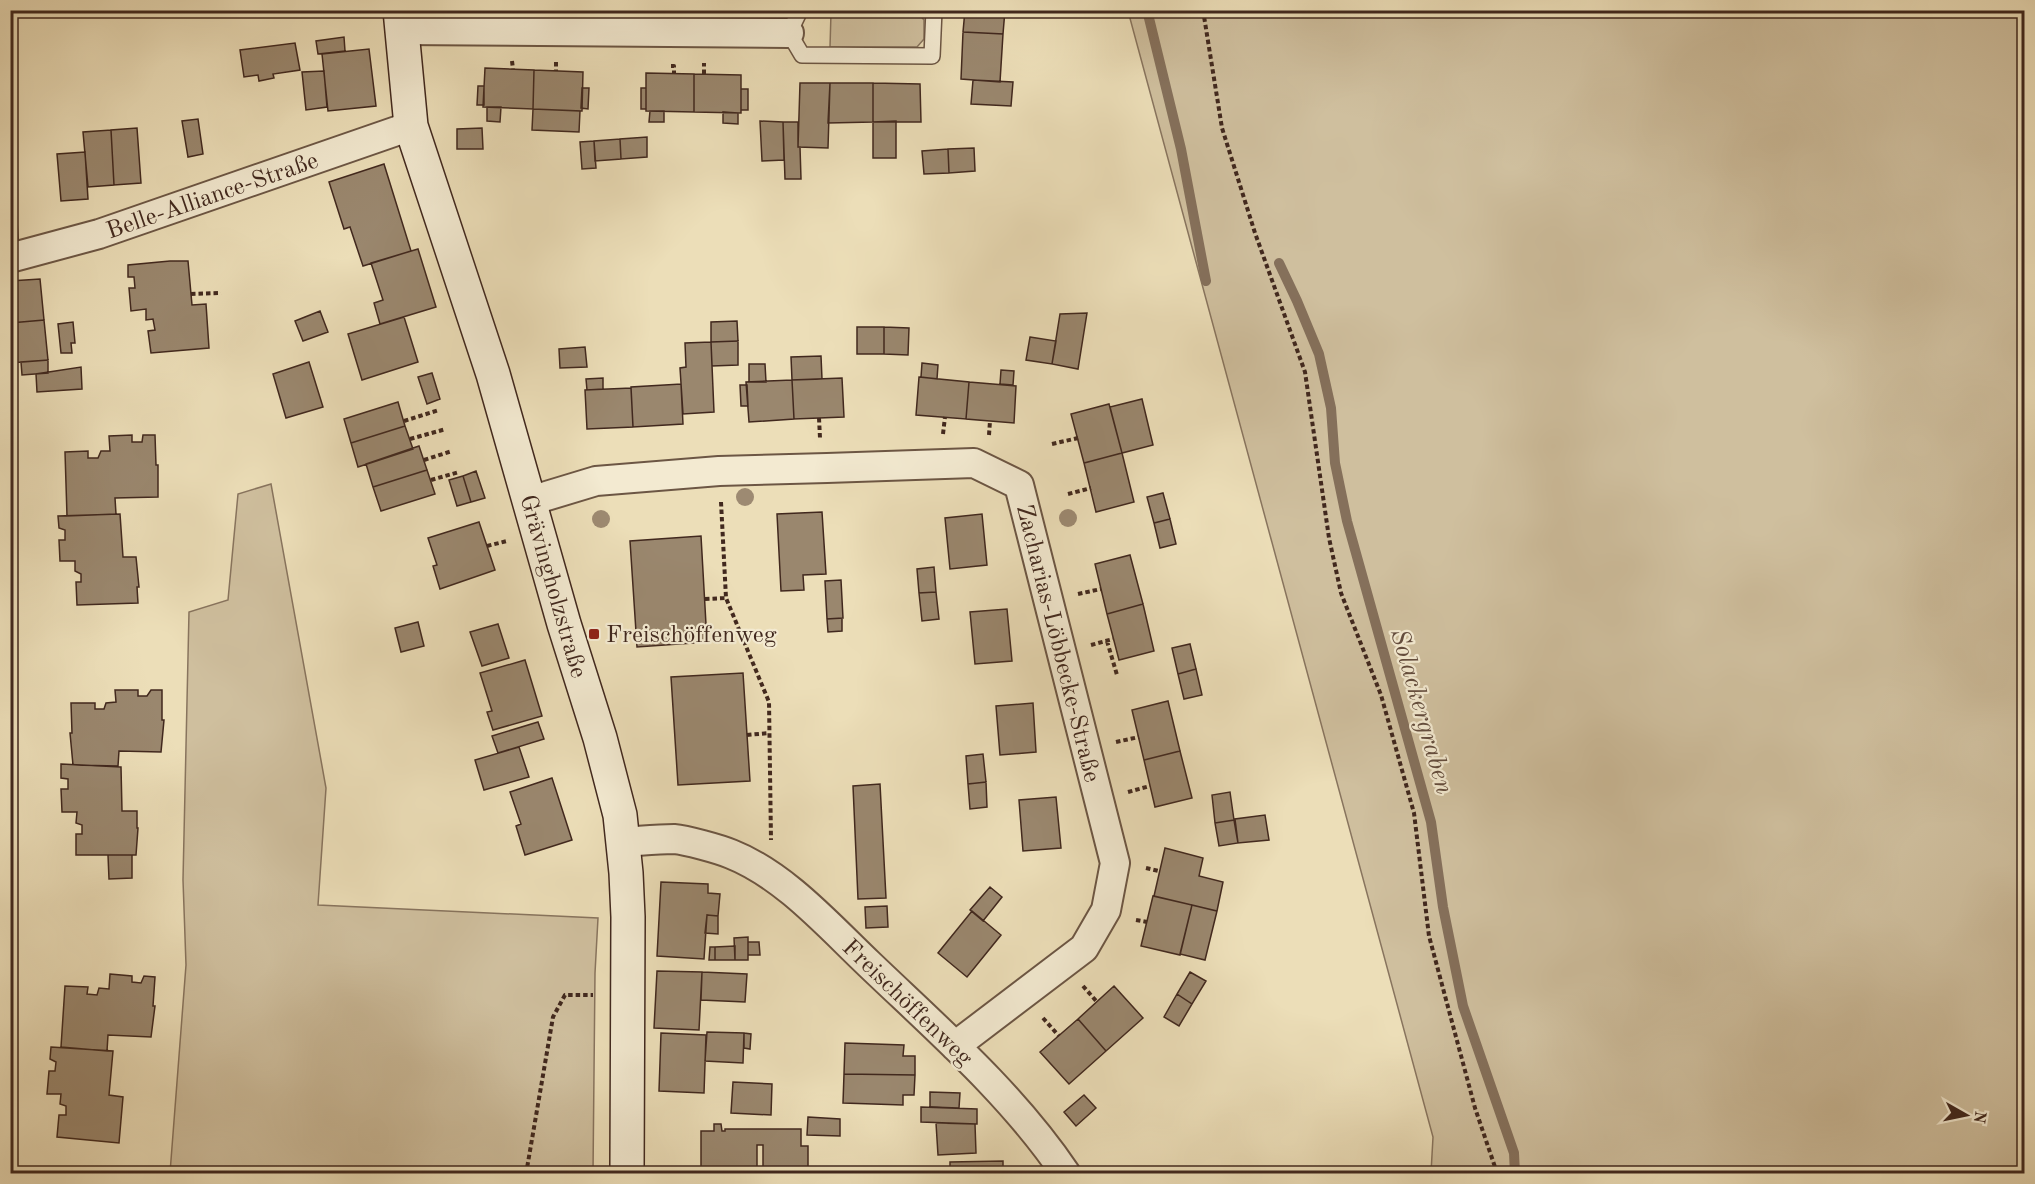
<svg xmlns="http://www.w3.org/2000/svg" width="2035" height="1184" viewBox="0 0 2035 1184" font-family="'Old Standard TT',serif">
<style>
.green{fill:#cfbf9e;stroke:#88745e;stroke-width:1.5}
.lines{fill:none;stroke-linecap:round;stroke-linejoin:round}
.stream{stroke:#85705b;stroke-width:10}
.building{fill:#9a876e;stroke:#41281e;stroke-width:1.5}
.service-casing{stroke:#6c5644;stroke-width:18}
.minor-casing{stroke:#6c5644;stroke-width:32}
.secondary-casing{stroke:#41281e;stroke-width:36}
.path{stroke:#41281e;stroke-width:4;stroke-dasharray:4.5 3;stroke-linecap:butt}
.service{stroke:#f3ead1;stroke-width:15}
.minor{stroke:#f3ead1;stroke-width:28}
.secondary{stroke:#f3ead1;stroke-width:33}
.tree{fill:#9d8a72}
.poi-dot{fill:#8f2418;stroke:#f3ead1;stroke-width:2}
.labels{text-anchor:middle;stroke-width:4.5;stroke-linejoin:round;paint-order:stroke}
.street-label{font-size:24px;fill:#41281e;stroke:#f3ead1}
.poi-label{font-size:24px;fill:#41281e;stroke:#f3ead1;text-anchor:start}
.water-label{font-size:26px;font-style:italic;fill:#634c3d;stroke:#f3ead1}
</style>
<rect width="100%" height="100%" fill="#ecdeb8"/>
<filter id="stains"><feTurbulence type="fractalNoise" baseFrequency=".00333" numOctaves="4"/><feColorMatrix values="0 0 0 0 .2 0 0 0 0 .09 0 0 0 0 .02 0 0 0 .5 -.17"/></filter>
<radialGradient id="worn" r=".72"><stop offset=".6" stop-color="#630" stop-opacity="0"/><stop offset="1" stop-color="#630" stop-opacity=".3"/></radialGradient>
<!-- green -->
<path class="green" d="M1128,11H2024V1173H1431L1433,1137Z
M831,13L919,14L924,20V39L917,47H830Z
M271,484L326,788L318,905L598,918L595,973L593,1173H170L186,965L183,880L189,612L228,600L238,494Z"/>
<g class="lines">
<!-- stream -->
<path class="stream" d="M1147,10L1181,149L1206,281
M1279,263L1297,301L1319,354L1331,408L1335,463L1347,521L1431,822L1443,907L1463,1006L1514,1153L1515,1174"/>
</g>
<!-- building -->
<path class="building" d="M965,10H1005L1003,34L963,32Z
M963,32L1003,34L1000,82L961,79Z
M344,37L345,51L318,54L316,41Z
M295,43L300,70L273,74L274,78L259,81L258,75L244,77L240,50Z
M369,49L376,106L328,111L322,54Z
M485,68L534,70L533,109L483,107Z
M534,70L583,72L582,111L533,109Z
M324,71L327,107L306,110L302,72Z
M646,73L694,74V112L646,111Z
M694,74L741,75V113L694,112Z
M973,80L1013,82L1011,106L971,104Z
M800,83H830L828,148L798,147Z
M830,83H873V122L828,123Z
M873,83L920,84L921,122H873Z
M478,86H484V105H477Z
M582,88H589L588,109L581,108Z
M641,88H646V109H641Z
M741,89H748V110H741Z
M487,107H501L500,122L487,121Z
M533,109L580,111L579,132L532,130Z
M650,111H664V122H649Z
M723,112L738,113V124L723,123Z
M198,119L203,154L188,157L182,121Z
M760,121L783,122L784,160L762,161Z
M896,121V158H873V122Z
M783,122H798V147H800L801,179H785Z
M137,128L141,183L114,185L111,130Z
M482,128L483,149H457V129Z
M111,130L114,185L88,187L83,132Z
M647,137V157L621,159L620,139Z
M620,139L621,159L595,161L594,141Z
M594,141L596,168L582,169L580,142Z
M974,148L975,171L949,173L948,149Z
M948,149L949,173L924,174L922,151Z
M85,152L88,199L61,201L57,154Z
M384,164L411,251L363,266L350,227L344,229L329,182Z
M16,201L18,239H10V202Z
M418,249L436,307L380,324L374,303L383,300L371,263Z
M170,261H188L192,305L206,304L209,348L151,353L148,331L155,330L153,319L146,320V309L131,311L129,288H135L134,277H128V265Z
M40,279L44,320L10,323V281Z
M320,311L328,332L303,341L295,321Z
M1087,313L1078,369L1052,364L1060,314Z
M404,317L418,362L362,380L348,334Z
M44,320L48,360L10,363V323Z
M737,321L738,341L711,342V322Z
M73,322L75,343H71L72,353H61L58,324Z
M857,327H884V354H857Z
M884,327L909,328L908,355L884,354Z
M1030,337L1056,341L1052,364L1026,360Z
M738,341V365L712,366L711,342Z
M711,342L714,412L683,414L680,368L686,367L685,343Z
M585,347L587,367L560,368L559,349Z
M821,356L822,379L792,380L791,357Z
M48,360V373L22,375L21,362Z
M309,362L323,407L286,418L273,374Z
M922,363L938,365L937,379L921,377Z
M749,364H765L766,382H749Z
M81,367L82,389L37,392L36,374Z
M1001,370L1014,371L1013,385L1000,384Z
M432,373L440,399L427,404L418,377Z
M919,377L969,382L966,419L916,415Z
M603,378V389L587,390L586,379Z
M842,378L844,417L794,419L792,380Z
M792,380L794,419L749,422L746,382Z
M969,382L1016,386L1014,423L966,419Z
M681,384L683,424L633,427L631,387Z
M740,385H747L748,406H741Z
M631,388L633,427L587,429L585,390Z
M1142,399L1153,445L1122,453L1110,407Z
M398,402L405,426L351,443L344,419Z
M1109,404L1122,453L1084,463L1071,414Z
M405,426L413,449L358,467L351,443Z
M132,435V442H142L143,435H155L156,465H158V497L115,498L116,514L67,516L65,452L88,451V458H98L101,451H110L109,436Z
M419,446L427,470L373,487L366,464Z
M1122,453L1134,502L1096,512L1084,463Z
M427,470L435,494L381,511L373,487Z
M476,471L485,498L471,502L463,476Z
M463,476L471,502L457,506L449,480Z
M1163,493L1170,519L1154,523L1147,497Z
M822,512L826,574L803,575L804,590L781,591L777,514Z
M120,514L123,557H136L139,587H137L138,603L77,605L76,582H81V574L75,571V561H60L59,540H65V530L59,528L58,516Z
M982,514L987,565L950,569L945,518Z
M1170,519L1176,544L1160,548L1154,523Z
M479,522L495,570L440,589L433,566L437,565L428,538Z
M701,536L707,642L637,647L630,541Z
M1130,555L1143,604L1107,614L1095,564Z
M934,567L936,592L919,593L917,569Z
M841,580L843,618L827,619L825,581Z
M936,592L939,619L922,621L919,593Z
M1143,604L1154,651L1119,660L1107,614Z
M1007,609L1012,661L975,664L970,612Z
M842,618V631L828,632L827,619Z
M418,622L424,646L401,652L395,628Z
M498,624L509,658L482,666L470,632Z
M1190,644L1196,669L1178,674L1172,648Z
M525,660L542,716L493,730L487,712L492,711L480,673Z
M1196,669L1202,695L1184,699L1178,674Z
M743,673L750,781L678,785L671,677Z
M115,690H138V696H147L151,690H162V720H164L161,752L119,751L118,766L73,765L70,733H72L71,703H95V709H104L106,703L116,702Z
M1168,701L1180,751L1144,760L1132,710Z
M1033,703L1036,752L1000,755L996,706Z
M538,722L544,739L498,753L492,736Z
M519,747L529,777L484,790L475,760Z
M1180,751L1192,798L1155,807L1144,760Z
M983,754L986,782L968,784L966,756Z
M61,764L121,767L122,811H137V828H138L136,855H76V834H82V825L76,823L77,812H62L61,789H68V779L61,778Z
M552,778L572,840L525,855L516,826L521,824L510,792Z
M986,782L987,807L970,809L968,784Z
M880,784L886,898L858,899L853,786Z
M1230,792L1234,820L1215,823L1212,795Z
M1056,797L1061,848L1023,851L1019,800Z
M1265,815L1269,840L1238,843L1235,819Z
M1234,820L1238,843L1219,846L1215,823Z
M1165,848L1203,858L1199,876L1223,882L1217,911L1154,896Z
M108,855H132V878L109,879Z
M661,882L708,884V893L720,894L718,916L707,915L704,959L657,956Z
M990,887L1002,897L983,921L970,910Z
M1153,896L1192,905L1180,955L1141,946Z
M1192,905L1217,911L1205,960L1180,954Z
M887,906L888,927L866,928L865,907Z
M972,911L1001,935L967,977L938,953Z
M707,915L718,916V934L705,933Z
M748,937V960H735L734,938Z
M748,942H759L760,955H748Z
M735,946V960H715V947Z
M710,947H715V960H709Z
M657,971L702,972L699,1030L654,1028Z
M702,972L747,974L745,1002L701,1000Z
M1190,972L1206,981L1192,1004L1177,994Z
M110,974L132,976V982L141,983L144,976L155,977L153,1006H155L151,1037L108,1035L107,1051L61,1047L65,986L88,987L87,994L97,995L99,988L109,989Z
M1114,986L1143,1018L1106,1051L1078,1019Z
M1177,994L1192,1004L1179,1026L1164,1017Z
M1078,1019L1106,1051L1069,1084L1040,1052Z
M707,1032L744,1033L743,1063L705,1061Z
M661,1033L706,1035L704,1093L659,1091Z
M744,1033L751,1034L750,1049L744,1048Z
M845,1043L904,1045L903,1056H915V1075L844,1074Z
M51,1047L113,1051L109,1095L123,1097L119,1143L57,1137L59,1115H66V1106L60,1104L61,1094H47L49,1071H55L56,1062L50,1059Z
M844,1074L915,1075L914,1095H903V1105L843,1103Z
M733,1082L772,1084L771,1115L731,1113Z
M930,1092L960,1093L959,1108L930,1107Z
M1084,1095L1096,1108L1076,1126L1064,1112Z
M921,1107L977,1109V1124L921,1122Z
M808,1117L840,1119V1136L807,1135Z
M936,1123L975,1124L976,1153L938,1155Z
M714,1124H721L722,1131H725V1129H801V1146H808V1167H763V1145H757V1168H701V1131H714Z
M1003,1161V1174H950V1162Z
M701,1168H757V1174H701Z"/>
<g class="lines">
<!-- service casing -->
<g class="service-casing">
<path id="service" d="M800,10L789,33L802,55L932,56L934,10"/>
</g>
<!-- minor casing -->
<g class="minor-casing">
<path id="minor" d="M401,30L789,33
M10,258L99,234L411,126
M530,501L596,481L719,471L827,468L974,463L1019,485L1115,863L1106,910L1084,948L955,1046
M623,842C640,841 657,839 674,839C686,840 719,849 731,854C784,875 828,925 869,964C938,1030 1012,1094 1066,1174"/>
</g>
<!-- secondary casing -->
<g class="secondary-casing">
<path id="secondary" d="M400,10L411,126L493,374L564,624L600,738L620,815L626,873L628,917L627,1174"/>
</g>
<!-- path -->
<path class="path" d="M1203,10L1222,128L1255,233L1305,372L1329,538L1341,593L1381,695L1414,813L1429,936L1475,1108L1495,1167V1174
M512,61L513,69
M556,62V71
M671,66H674V73
M704,74V63
M191,294L221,293
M819,418L820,438
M404,421L439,410
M943,434L945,417
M989,435L990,421
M410,439L446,429
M1052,444L1078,438
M424,460L452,451
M431,480L459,472
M1068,494L1091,488
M721,502L726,598L769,702L771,840
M487,546L507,541
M1078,594L1101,589
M705,599L726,598
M1107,641L1117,675
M1091,645L1113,639
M747,735L769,733
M1116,742L1139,737
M1128,792L1150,786
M1146,868L1159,871
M1136,920L1147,922
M1083,986L1097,1002
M1043,1018L1059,1036
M526,1174L553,1017L565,995H593"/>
<!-- service -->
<use href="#service" class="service"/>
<!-- minor -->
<use href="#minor" class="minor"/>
<!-- secondary -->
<use href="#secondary" class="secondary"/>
</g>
<!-- trees -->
<g class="tree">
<circle cx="745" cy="497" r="9"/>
<circle cx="1068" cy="518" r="9"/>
<circle cx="601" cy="519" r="9"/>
</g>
<!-- markers -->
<rect class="poi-dot" x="588" y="628" width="12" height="12" rx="3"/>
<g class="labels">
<!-- street labels -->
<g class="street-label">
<text transform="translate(212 195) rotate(-19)" y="8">Belle-Alliance-Straße</text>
<text transform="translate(554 586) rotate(74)" y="8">Grävingholzstraße</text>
<text transform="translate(1059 643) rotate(76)" y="8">Zacharias-Löbbecke-Straße</text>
<text transform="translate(908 1002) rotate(44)" y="8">Freischöffenweg</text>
</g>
<!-- poi labels -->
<g class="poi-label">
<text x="606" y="642">Freischöffenweg</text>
</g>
<!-- water labels -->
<g class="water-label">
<text transform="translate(1423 711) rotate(74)" y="9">Solackergraben</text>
</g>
</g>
<!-- margin -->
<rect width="2035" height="1184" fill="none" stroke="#ecdeb8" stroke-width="36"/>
<rect x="12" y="12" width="2011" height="1160" fill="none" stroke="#41281e" stroke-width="3"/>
<rect x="18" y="18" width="1999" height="1148" fill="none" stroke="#41281e" stroke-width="1.5"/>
<!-- north arrow -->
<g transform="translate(1966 1115) rotate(99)" stroke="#f3ead1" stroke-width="4.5" paint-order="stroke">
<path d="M0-4.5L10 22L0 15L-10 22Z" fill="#41281e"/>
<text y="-9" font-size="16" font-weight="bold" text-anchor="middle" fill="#41281e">N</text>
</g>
<rect width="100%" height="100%" filter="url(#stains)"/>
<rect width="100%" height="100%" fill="url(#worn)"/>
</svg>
